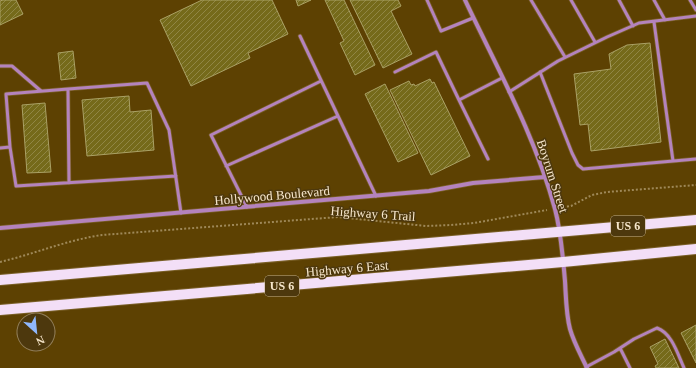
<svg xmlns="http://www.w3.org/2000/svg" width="696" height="368" viewBox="0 0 696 368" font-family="'Times New Roman',serif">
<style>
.building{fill:url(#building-hatch);stroke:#aaa165}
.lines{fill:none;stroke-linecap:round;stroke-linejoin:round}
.service-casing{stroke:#795f26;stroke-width:4.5}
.minor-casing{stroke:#795f26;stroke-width:5.5}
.primary-casing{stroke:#795f26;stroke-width:12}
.path{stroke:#9e8858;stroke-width:2;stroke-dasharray:2 2;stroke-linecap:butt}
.service{stroke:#b483bd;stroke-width:3}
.minor{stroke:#b483bd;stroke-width:4}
.primary{stroke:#f3dff7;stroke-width:10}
.labels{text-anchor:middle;stroke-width:3;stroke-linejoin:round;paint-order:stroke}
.shield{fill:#4d380d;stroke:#c3b292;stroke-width:1}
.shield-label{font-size:12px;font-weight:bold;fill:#f6e6cb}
.street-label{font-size:13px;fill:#f6e6cb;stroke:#4d380d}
</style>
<defs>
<pattern id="building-hatch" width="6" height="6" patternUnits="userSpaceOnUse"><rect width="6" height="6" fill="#756a1a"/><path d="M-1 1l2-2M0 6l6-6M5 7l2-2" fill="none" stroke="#908645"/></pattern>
</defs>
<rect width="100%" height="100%" fill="#5d4102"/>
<!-- building -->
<path class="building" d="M3,0H16L23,14L0,25V1Z
M202,0H272L288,34L248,53L250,58L191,86L160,20Z
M296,0H311L298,6Z
M325,0H344L375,65L355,75L340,43L344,41Z
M350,0H398L401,6L391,11L412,54L383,68Z
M650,43L661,142L591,151L588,124L580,125L574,74L611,69L609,54L627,45Z
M73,51L76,78L61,80L58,53Z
M430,79L432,83L434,82L470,156L431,175L390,90L409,81L411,85L414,84L415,86Z
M385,84L418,153L398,162L365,94Z
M129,96L130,112L151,110L154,150L87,156L82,100Z
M45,103L51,172L27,173L22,105Z
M696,325V363L681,333Z
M665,339L679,368H656L655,366L658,364L650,347Z"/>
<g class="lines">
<!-- service casing -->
<g class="service-casing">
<path id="service" d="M427,0L441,31L473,18
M531,0L565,57
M571,0L595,42
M619,0L633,26
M654,0L665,20
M690,0L696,10
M654,22L673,161
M300,36L376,196
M0,66H12L41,91
M395,72L436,52L459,100
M540,72L572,153L578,165L583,169L696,159
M68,89L147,83L169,130L181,213
M509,92L558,61L607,37L639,23L696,16
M10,147L6,94L68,89L69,183
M0,148L10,147L16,186L176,176
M488,159L459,100L502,78
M226,166L338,116
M247,207L211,135L321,81
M620,348L630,368
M586,367L614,352L634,339L657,328C672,333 678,355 684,368"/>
</g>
<!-- minor casing -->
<g class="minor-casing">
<path id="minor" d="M465,0C497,68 535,135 555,209C561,232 563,257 565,281C566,297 566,314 570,329C574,343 581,355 587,368
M0,228L429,191L473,183L545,177"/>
</g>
<!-- primary casing -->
<g class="primary-casing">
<path id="primary" d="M0,280L696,220
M0,310L563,262L696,249"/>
</g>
<!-- path -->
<path class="path" d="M563,207L571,206L592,195L607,192L696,185
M0,262C34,254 67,240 102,235L338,217L426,226L451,225L474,223L547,210"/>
<!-- service -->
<use href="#service" class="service"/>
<!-- minor -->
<use href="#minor" class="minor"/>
<!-- primary -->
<use href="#primary" class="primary"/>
</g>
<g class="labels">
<!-- shield labels -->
<g class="shield">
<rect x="611" y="216" width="34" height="20" rx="3"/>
<rect x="265" y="276" width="34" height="20" rx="3"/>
</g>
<g class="shield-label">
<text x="628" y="230">US 6</text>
<text x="282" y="290">US 6</text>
</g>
<!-- street labels -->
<g class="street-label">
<text transform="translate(553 176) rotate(72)" y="5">Boyrum Street</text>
<text transform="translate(272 195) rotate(-5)" y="5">Hollywood Boulevard</text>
<text transform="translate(373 213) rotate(4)" y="5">Highway 6 Trail</text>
<text transform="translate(347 268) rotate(-5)" y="5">Highway 6 East</text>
</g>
</g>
<!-- north arrow -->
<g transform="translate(36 332) rotate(153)"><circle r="19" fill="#4d380d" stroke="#917e59"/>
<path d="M0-3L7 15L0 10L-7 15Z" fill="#90b8fd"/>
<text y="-6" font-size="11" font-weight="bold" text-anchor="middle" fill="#f6e6cb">N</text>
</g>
</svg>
